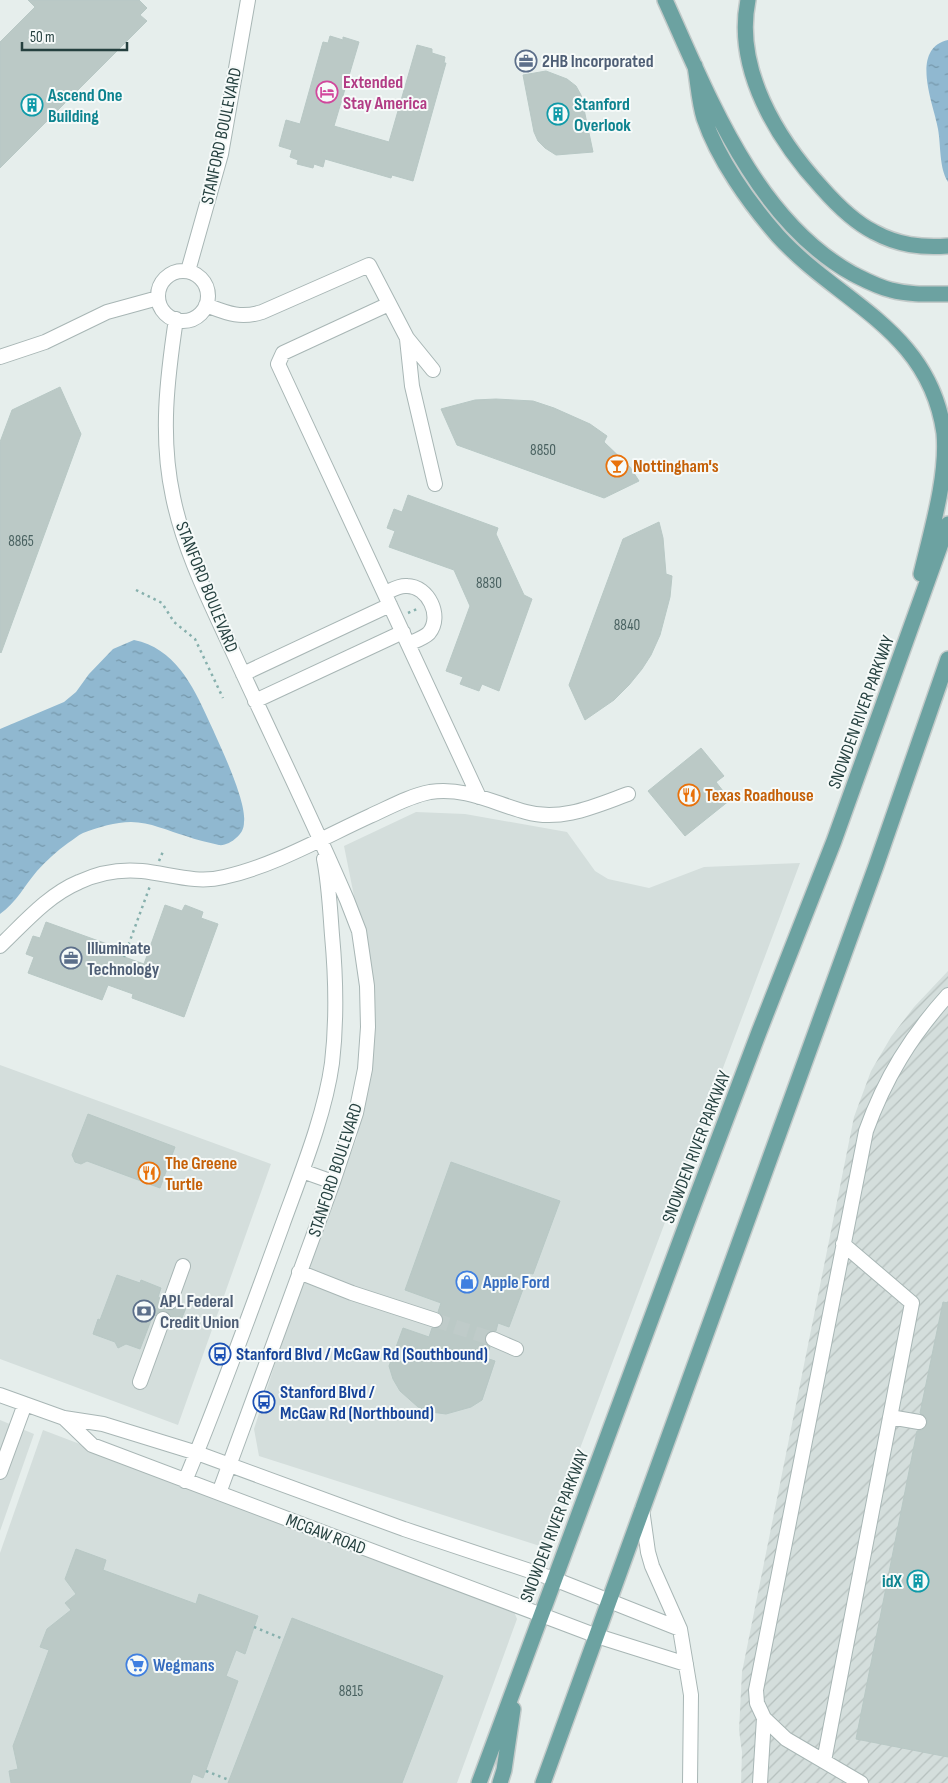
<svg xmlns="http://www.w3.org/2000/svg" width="948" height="1783" viewBox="0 0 948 1783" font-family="'Sofia Sans Condensed',sans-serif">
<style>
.built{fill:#d4dedc}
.industrial{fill:url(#industrial-furrows)}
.water{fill:url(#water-ripples)}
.building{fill:#bbc9c6;stroke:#b8c8c5}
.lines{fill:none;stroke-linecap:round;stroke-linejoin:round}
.minor-tunnel{stroke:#bfcbc9;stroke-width:14;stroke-dasharray:14 7;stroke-linecap:butt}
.minor-casing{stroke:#a8b6b5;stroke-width:16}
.major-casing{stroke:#c2cac9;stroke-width:18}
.path{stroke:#87b0ad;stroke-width:2.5;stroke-dasharray:2.5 4;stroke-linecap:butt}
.minor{stroke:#fff;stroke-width:14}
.major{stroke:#6ca2a1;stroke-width:15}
.labels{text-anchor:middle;stroke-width:4;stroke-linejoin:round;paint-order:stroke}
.number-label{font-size:15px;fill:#4a6261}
.service-label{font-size:18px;font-weight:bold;fill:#4e5e75;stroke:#f6faf9;text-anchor:start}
.hotel-label{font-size:18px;font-weight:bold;fill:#b23c85;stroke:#f6faf9;text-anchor:start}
.culture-label{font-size:18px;font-weight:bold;fill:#0d838f;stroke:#f6faf9;text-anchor:start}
.street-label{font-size:18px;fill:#25403f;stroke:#f6faf9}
.food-label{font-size:18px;font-weight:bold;fill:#c56008;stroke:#f6faf9;text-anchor:start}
.shop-label{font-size:18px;font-weight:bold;fill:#366cbe;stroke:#f6faf9;text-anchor:start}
.transit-label{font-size:18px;font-weight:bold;fill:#164399;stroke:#f6faf9;text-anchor:start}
</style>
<defs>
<pattern id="industrial-furrows" width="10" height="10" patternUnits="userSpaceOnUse" patternTransform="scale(1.25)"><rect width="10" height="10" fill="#d4dedc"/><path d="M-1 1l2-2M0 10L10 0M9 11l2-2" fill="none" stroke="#b6c0be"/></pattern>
<pattern id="water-ripples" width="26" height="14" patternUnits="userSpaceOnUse" patternTransform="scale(1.25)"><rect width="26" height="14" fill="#90b8d0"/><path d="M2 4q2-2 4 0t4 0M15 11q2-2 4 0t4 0" fill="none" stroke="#7597aa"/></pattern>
</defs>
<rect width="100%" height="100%" fill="#e6eeec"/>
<!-- built -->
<path class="built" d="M416,812L465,814L567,832L595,871L608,879L649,888L704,867L800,863L543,1547L259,1456L254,1429L290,1317L357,1137L375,1001L344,846Z
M0,1065L271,1164L178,1425L0,1359Z
M0,1420L34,1434L0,1531Z
M43,1430L513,1609L517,1619L457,1783H0V1553Z"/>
<!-- industrial -->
<path class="industrial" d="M948,971V1783H741L742,1752L739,1730L742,1672L854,1117L871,1071L891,1037L914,1007Z"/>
<!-- water -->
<path class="water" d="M948,40V182C939,168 941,146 938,129C934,105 909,49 948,40Z
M134,640C174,648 193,685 208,719C218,741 247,801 244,822C244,829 241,834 236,838C232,842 224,846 219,845C208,842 196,840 186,836C168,831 150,822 131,822C115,822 99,827 83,833C78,835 73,840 68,843C57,851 46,861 37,871C25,885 16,903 0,914V729L64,702L76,692L89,674L113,649Z"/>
<!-- building -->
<path class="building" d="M28,0H139L147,8L140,15L147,21L0,168V42L35,7Z
M330,36L343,40V37L359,42L334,126L389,142L417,45L432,49V53L445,57L444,63H446L413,181L392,175L391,178L325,159L323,167L314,164L313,168L297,164L298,160L290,157L292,150L279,146L286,120L300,124L323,42L328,43Z
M546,71L567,79L576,86L581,95L593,152L556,155L545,148L538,141L534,132L523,75Z
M60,387L81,434L1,653L0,652V442L12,410Z
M496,399L533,401L554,408L590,424L607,436L604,442L630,467L639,481L604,498L457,445L441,409L475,400Z
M408,495L498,528L496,534L524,595L532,599L499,691L482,684L479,691L460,684L463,677L446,671L470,606L454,570L389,547L395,531L387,528L394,509L402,512Z
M659,522L663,538L666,574L672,576L670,597L660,635L651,655L642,669L629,685L614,700L585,720L569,685L623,539Z
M701,748L724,776L716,782L730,800L685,836L648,791Z
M165,905L182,911L185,905L203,912L201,918L218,924L184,1017L132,998L133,994L108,985L102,1000L28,973L34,957L26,954L33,936L40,938L46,922L121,949L119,955L144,964Z
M88,1114L175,1147L160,1188L87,1161L81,1164L75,1162L72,1155Z
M451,1162L560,1201L533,1274L529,1273L509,1327L498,1323L496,1331L488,1332L485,1336L486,1344L490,1347L486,1358L495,1361L482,1400L471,1407L446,1414L431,1412L418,1407L400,1391L393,1379L389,1366L403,1328L429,1337L432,1328L440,1327L443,1322L442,1315L438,1312L441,1303L405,1290Z
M117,1275L140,1283L141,1280L161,1288L158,1297L162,1299V1304L167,1310H172L178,1305L186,1308L179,1325L171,1322V1317L166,1311L158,1312L155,1316L153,1315L140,1349L126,1344L118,1348L115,1342L93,1334L98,1319L100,1320Z
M943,1302L948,1303V1757L856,1739L917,1431L922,1430L927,1424V1419L920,1413Z
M76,1549L106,1560L103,1570L196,1604L199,1594L258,1616L245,1654L236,1650L226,1676L238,1681L203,1778L193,1774L190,1783H11L9,1771L18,1769L13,1746L49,1650L40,1647L47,1629L71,1610L65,1603L76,1594L65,1579Z
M292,1618L443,1676L402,1783H228Z"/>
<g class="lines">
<!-- minor-tunnel -->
<path class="minor-tunnel" d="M435,1320L493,1339"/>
<!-- minor casing -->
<g class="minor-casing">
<path id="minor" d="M188,271L221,154L248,0
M158 296a25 25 0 1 1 50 0a25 25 0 1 1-50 0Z
M389,304L283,353L278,364L479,797
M206,305C227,313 240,319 262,312L369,265L407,338L433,370
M176,319C167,379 160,437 173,497C184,551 210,602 233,652C271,735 311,816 347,900L359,931L367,986L368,1027L365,1069L356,1113L333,1182L219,1493
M407,339L412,386L435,484
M0,357L45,342L107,312L158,298
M385,593C392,590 399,585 407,586C428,586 443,616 429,633C424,638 415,641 408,644
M243,674L390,605
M255,701L403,632
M0,946C24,923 48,895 79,882C98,873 121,869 142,871C170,874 196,884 224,877C274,866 324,837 370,816C390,807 409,796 430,792C466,787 493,803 526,812C561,822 595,806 628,794
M302,1171L333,1182
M299,1272L352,1293L435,1320
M170,1302L183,1266
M493,1339L516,1349
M140,1382L163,1319
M0,1395L64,1418L103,1424L197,1453L404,1529L554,1579L680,1629
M890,1417L919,1422
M64,1418L92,1445L597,1636L686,1664
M0,1472L25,1404
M185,1481C220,1397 251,1311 282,1226C300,1176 325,1115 332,1063C337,1020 336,978 332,935C330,909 329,884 324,859
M642,1509L648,1552L652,1566L680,1629L691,1695L690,1783
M764,1718L786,1739L861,1783
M824,1761L912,1303L843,1244
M760,1783L764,1718L757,1703L756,1690L866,1131C885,1078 911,1036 948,995"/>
</g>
<!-- major casing -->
<g class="major-casing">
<path id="major" d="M665,0C709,97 755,220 853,274C865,280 878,287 891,290C910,295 929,294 948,294
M748,0C734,69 777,139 822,188C837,205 854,222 874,232C898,245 921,248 948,246
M695,66C698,83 699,102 704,118C718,159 749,203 778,236C840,304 929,329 944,433C948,476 931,532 921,574
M479,1783L689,1217L759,1032L834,841L948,524
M500,1783L504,1770L513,1709
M543,1783L876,866L948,659"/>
</g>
<!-- path -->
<path class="path" d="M136,590L162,603L174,622L195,639L223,698
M408,613L419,608
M159,861L164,849
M124,957L150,886
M254,1627L283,1639
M206,1771L229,1780"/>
<!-- minor -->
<use href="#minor" class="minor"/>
<!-- major -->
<use href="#major" class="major"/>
</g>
<!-- icons -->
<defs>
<g id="office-ring" transform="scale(1.125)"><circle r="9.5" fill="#f6faf9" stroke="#5c6f8a" stroke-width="1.5"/><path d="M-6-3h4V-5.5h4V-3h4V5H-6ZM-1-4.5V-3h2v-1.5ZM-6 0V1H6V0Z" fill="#5c6f8a"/></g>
<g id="hotel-ring" transform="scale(1.125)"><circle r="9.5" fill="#f6faf9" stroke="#d1479c" stroke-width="1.5"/><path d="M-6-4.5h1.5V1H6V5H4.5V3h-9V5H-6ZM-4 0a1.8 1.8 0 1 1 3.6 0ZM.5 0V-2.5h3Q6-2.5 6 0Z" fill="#d1479c"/></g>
<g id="building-ring" transform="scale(1.125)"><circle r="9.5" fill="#f6faf9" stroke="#0f9aa8" stroke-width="1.5"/><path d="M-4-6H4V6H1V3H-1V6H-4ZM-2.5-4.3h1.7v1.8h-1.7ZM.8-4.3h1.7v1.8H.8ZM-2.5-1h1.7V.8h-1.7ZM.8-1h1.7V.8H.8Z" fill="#0f9aa8"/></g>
<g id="bar-ring" transform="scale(1.125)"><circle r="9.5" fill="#f6faf9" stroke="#e8710a" stroke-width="1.5"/><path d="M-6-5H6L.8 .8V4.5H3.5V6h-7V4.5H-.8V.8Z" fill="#e8710a"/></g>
<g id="restaurant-ring" transform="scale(1.125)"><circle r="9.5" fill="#f6faf9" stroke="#e8710a" stroke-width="1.5"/><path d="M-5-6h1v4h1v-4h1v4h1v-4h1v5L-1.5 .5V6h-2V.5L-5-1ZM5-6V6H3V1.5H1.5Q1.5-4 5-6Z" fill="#e8710a"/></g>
<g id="shop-ring" transform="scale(1.125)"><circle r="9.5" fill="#f6faf9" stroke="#3f7fe0" stroke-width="1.5"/><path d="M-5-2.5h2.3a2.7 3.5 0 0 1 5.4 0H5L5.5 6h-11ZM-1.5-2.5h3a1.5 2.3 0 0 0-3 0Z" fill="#3f7fe0"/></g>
<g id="bank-ring" transform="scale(1.125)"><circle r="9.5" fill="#f6faf9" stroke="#5c6f8a" stroke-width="1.5"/><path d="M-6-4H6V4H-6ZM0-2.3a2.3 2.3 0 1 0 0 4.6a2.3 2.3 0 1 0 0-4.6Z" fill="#5c6f8a"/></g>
<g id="bus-ring" transform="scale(1.125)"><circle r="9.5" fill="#f6faf9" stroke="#1a4fb4" stroke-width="1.5"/><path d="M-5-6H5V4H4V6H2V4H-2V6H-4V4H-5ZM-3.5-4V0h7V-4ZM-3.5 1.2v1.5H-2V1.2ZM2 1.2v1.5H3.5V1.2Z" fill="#1a4fb4"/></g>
<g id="supermarket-ring" transform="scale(1.125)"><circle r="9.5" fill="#f6faf9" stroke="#3f7fe0" stroke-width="1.5"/><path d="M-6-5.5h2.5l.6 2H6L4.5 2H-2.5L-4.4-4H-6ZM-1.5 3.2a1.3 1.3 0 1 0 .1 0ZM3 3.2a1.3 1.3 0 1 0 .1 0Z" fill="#3f7fe0"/></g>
</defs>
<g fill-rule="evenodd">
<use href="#office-ring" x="526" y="61"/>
<use href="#hotel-ring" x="327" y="92"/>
<use href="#building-ring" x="32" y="105"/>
<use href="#building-ring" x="558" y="114"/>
<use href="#bar-ring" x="617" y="466"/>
<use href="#restaurant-ring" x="689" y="795"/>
<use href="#office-ring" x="71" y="958"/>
<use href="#restaurant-ring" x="149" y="1173"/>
<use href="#shop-ring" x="467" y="1282"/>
<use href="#bank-ring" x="144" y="1311"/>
<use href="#bus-ring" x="220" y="1354"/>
<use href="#bus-ring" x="264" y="1402"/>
<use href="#building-ring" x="918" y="1581"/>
<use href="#supermarket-ring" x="137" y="1665"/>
</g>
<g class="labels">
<!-- number labels -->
<g class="number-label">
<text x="543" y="455">8850</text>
<text x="21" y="546">8865</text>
<text x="489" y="588">8830</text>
<text x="627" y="630">8840</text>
<text x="351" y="1696">8815</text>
</g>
<!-- service labels -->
<g class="service-label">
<text x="542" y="67">2HB Incorporated</text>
<text x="87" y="954">Illuminate<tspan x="87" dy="21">Technology</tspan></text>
<text x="160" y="1307">APL Federal<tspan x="160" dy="21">Credit Union</tspan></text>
</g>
<!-- hotel labels -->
<g class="hotel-label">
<text x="343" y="88">Extended<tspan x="343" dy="21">Stay America</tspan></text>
</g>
<!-- culture labels -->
<g class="culture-label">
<text x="48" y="101">Ascend One<tspan x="48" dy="21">Building</tspan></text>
<text x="574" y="110">Stanford<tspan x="574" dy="21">Overlook</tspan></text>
<text x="902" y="1587" text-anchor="end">idX</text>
</g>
<!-- street labels -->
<g class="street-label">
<text transform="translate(221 136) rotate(-78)" y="6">STANFORD BOULEVARD</text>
<text transform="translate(207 587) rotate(68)" y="6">STANFORD BOULEVARD</text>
<text transform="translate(861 712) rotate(-70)" y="6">SNOWDEN RIVER PARKWAY</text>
<text transform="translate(696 1147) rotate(-69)" y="6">SNOWDEN RIVER PARKWAY</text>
<text transform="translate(335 1170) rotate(-72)" y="6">STANFORD BOULEVARD</text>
<text transform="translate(554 1526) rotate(-69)" y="6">SNOWDEN RIVER PARKWAY</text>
<text transform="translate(326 1534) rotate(21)" y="6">MCGAW ROAD</text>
</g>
<!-- food labels -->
<g class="food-label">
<text x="633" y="472">Nottingham's</text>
<text x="705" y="801">Texas Roadhouse</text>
<text x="165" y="1169">The Greene<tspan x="165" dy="21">Turtle</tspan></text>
</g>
<!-- shop labels -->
<g class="shop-label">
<text x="483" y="1288">Apple Ford</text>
<text x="153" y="1671">Wegmans</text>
</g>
<!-- transit labels -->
<g class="transit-label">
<text x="236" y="1360">Stanford Blvd / McGaw Rd (Southbound)</text>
<text x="280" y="1398">Stanford Blvd /<tspan x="280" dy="21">McGaw Rd (Northbound)</tspan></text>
</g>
</g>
<!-- scale -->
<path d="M22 42v8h105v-8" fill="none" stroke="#25403f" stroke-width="2.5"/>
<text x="30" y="42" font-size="15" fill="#25403f" stroke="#f6faf9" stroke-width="4" paint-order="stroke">50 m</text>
</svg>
